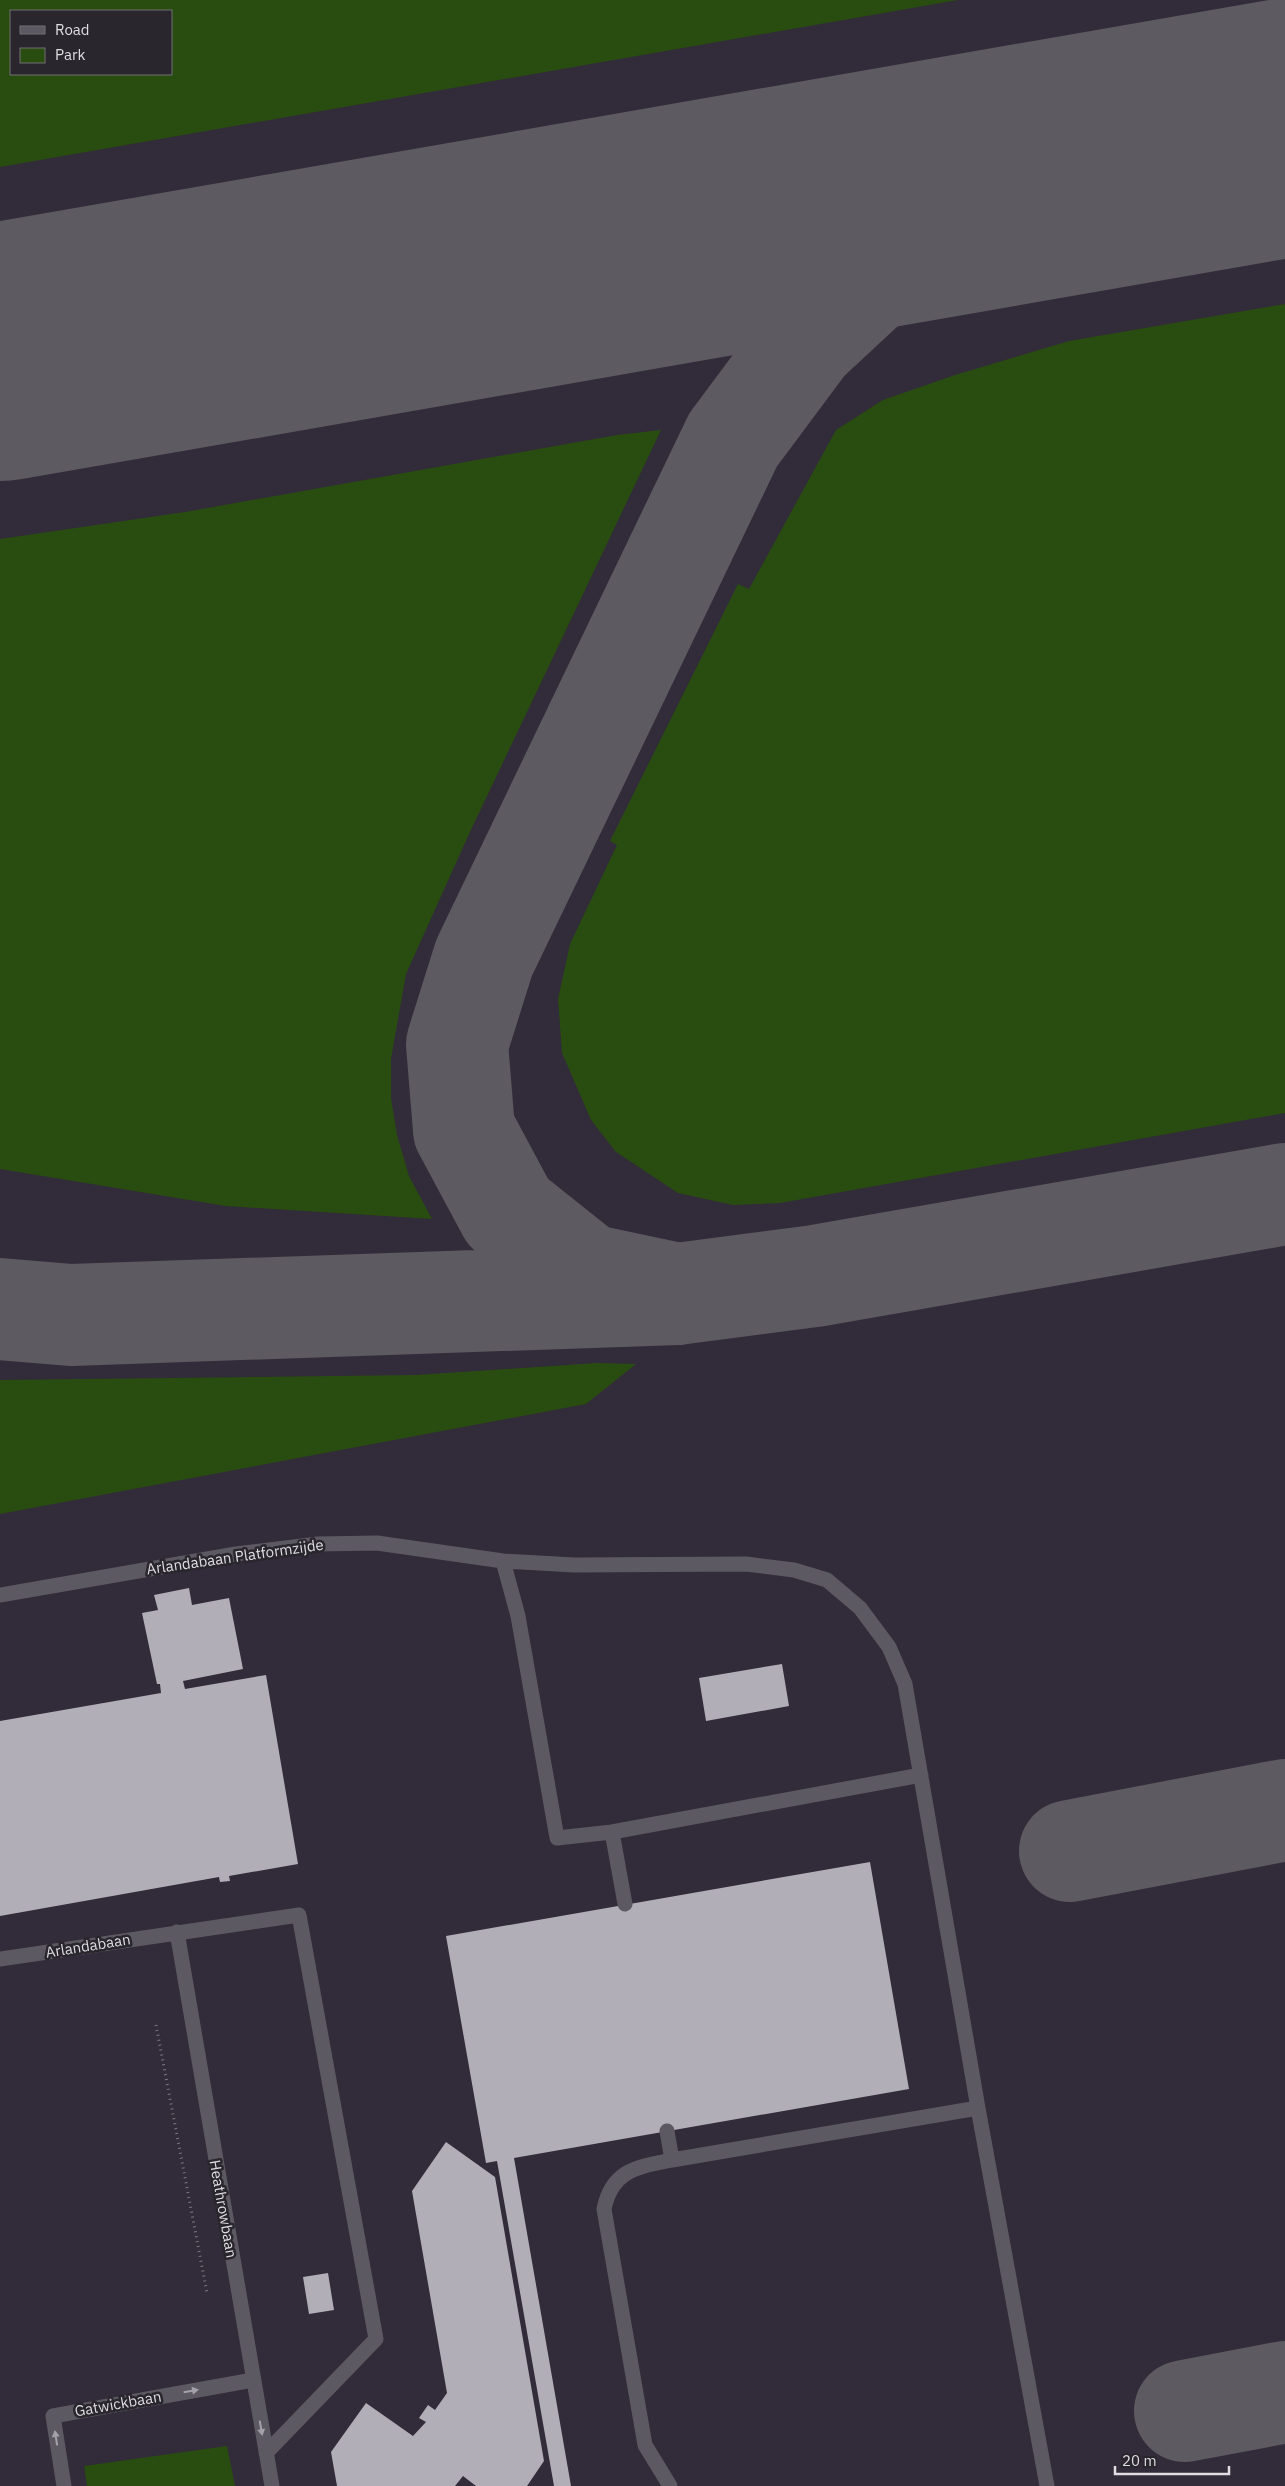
<svg xmlns="http://www.w3.org/2000/svg" width="1285" height="2486" viewBox="0 0 1285 2486" font-family="'IBM Plex Sans',sans-serif">
<style>
.built{fill:#322b39;fill-rule:evenodd}
.green{fill:#294d11;fill-rule:evenodd}
.lines{fill:none;stroke-linecap:round;stroke-linejoin:round}
.taxiway{stroke:#5e5a61;stroke-width:102}
.runway{stroke:#5e5a61;stroke-width:258}
.building{fill:#b2aeb8}
.path{stroke:#7c797f;stroke-width:3;stroke-dasharray:1 4;stroke-linecap:butt}
.service{stroke:#5d5962;stroke-width:15}
.minor{stroke:#5d5962;stroke-width:15}
.oneway{fill:#a4a2a8}
.labels{text-anchor:middle;stroke-width:5;stroke-linejoin:round;paint-order:stroke}
.street-label{font-size:15px;fill:#dfdde2;stroke:#29262d}
</style>
<rect width="100%" height="100%" fill="#29262d"/>
<!-- built -->
<path class="built" d="M0,0H1285V2486H0ZM11,11H171V74H11Z"/>
<!-- green -->
<path class="green" d="M0,0H958L0,167ZM11,11H171V74H11Z
M1285,304V1113L780,1203L733,1205L678,1193L616,1152L591,1120L562,1053L558,999L570,944L617,845L610,841L738,584L749,589L836,430L883,400L955,375L1069,341Z
M661,430L469,834L406,974L391,1059V1098L397,1135L409,1176L432,1219L226,1206L0,1169V539L185,512L617,435Z
M597,1363L636,1364L586,1404L0,1514V1380L416,1375Z
M227,2446L235,2486H87L84,2466Z"/>
<g class="lines">
<!-- taxiway -->
<path class="taxiway" d="M677,1294L587,1275L508,1212L464,1130L457,1044L484,958L733,440L806,342L891,263L1012,197L1165,149
M0,1309L71,1315L677,1294L815,1276L1285,1194
M1070,1851L1285,1810
M1185,2411L1285,2392"/>
<!-- runway -->
<path class="runway" d="M0,352L1285,128"/>
</g>
<!-- building -->
<path class="building" d="M189,1588L192,1605L229,1598L243,1669L183,1681L185,1689L266,1675L298,1864L229,1876L230,1881L220,1882L219,1877L0,1916V1721L161,1693L160,1684H157L142,1613L158,1610L154,1595Z
M782,1664L789,1706L706,1721L699,1678Z
M870,1862L909,2089L514,2158L571,2486H554L497,2161L486,2163L446,1936Z
M446,2142L495,2177L544,2461L527,2486H476L463,2476L455,2486H337L331,2452L366,2403L413,2436L426,2422L419,2418L428,2405L435,2410L447,2393L412,2191Z
M328,2273L334,2310L309,2314L303,2277Z"/>
<g class="lines">
<!-- path -->
<path class="path" d="M156,2025L207,2293"/>
<!-- service -->
<path class="service" d="M503,1561L574,1565L746,1564L794,1570L827,1580L860,1608L889,1647L905,1684L978,2108L1047,2486
M0,1595L236,1554L318,1544L377,1543L503,1561L518,1616L557,1838L612,1832L625,1904
M612,1832L921,1775
M667,2131L672,2160C637,2167 612,2170 604,2209L645,2445L670,2486
M672,2160L978,2108"/>
<!-- minor -->
<path class="minor" d="M177,1932L272,2486
M0,1959L299,1915L376,2339L266,2453
M64,2486L53,2416L253,2380"/>
</g>
<!-- one-way arrows -->
<defs><path id="oneway-solid" d="M-6-.8H1V-3.2L6.5 0L1 3.2V.8H-6Z" transform="scale(1.25)"/></defs>
<g class="oneway">
<use href="#oneway-solid" transform="translate(191 2391) rotate(-10)"/>
<use href="#oneway-solid" transform="translate(261 2428) rotate(80)"/>
<use href="#oneway-solid" transform="translate(56 2438) rotate(-99)"/>
</g>
<g class="labels">
<!-- street labels -->
<g class="street-label">
<text transform="translate(235 1557) rotate(-8)" y="5">Arlandabaan Platformzijde</text>
<text transform="translate(88 1946) rotate(-9)" y="5">Arlandabaan</text>
<text transform="translate(223 2209) rotate(80)" y="5">Heathrowbaan</text>
<text transform="translate(118 2404) rotate(-10)" y="5">Gatwickbaan</text>
</g>
</g>
<!-- legend -->
<rect x="10" y="10" width="162" height="65" fill="#29262d" stroke="#726f75"/>
<rect x="20" y="26" width="25" height="8" fill="#5d5962" stroke="#726f75"/>
<text x="55" y="35" font-size="15" fill="#dfdde2">Road</text>
<rect x="20" y="48" width="25" height="15" fill="#294d11" stroke="#726f75"/>
<text x="55" y="60" font-size="15" fill="#dfdde2">Park</text>
<!-- scale -->
<path d="M1115 2466v8h114v-8" fill="none" stroke="#dfdde2" stroke-width="2.5"/>
<text x="1122" y="2466" font-size="15" fill="#dfdde2" stroke="#29262d" stroke-width="4" paint-order="stroke">20 m</text>
</svg>
